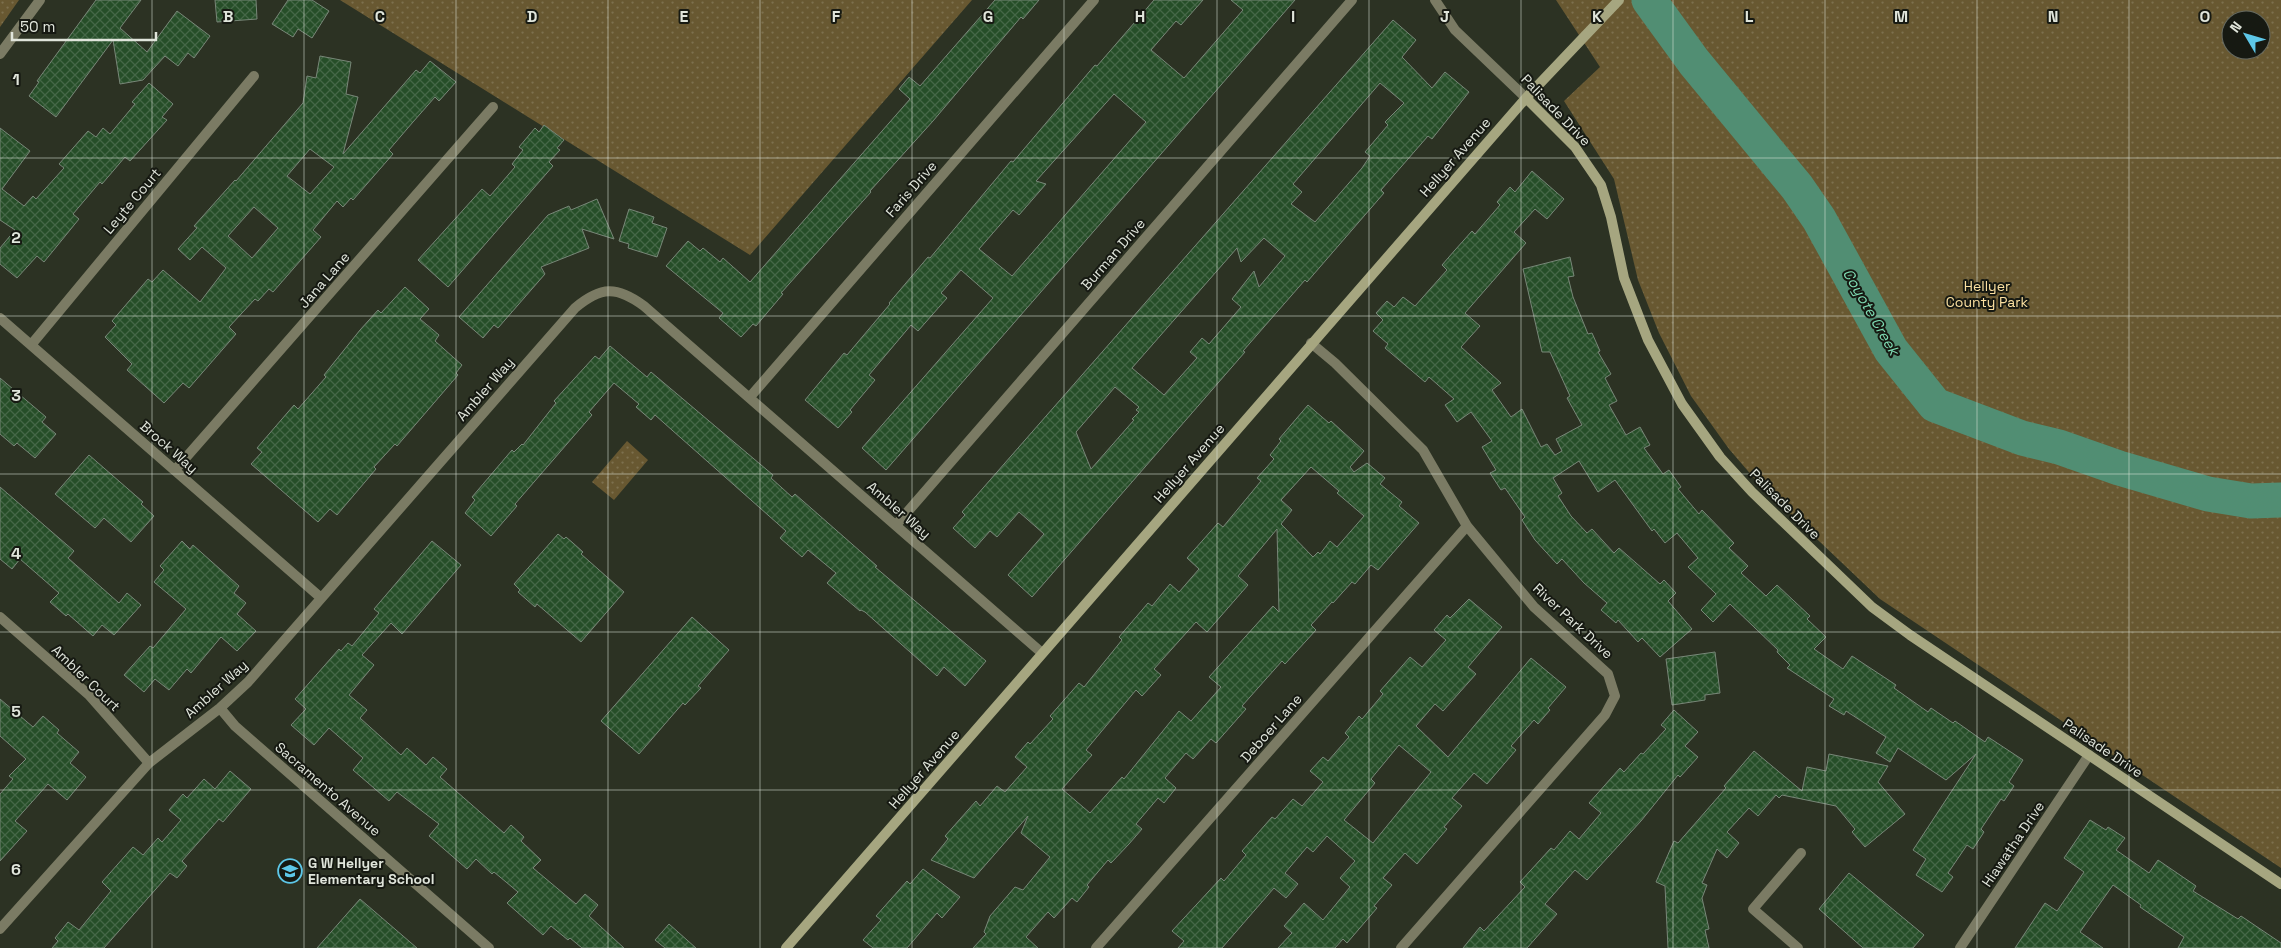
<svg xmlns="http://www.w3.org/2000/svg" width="2281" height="948" viewBox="0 0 2281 948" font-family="'Space Grotesk',sans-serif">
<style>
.park{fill:url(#park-dots);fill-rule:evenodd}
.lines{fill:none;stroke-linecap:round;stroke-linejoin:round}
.river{stroke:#518e73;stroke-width:35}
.building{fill:url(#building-cross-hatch);stroke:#788778;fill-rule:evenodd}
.street{stroke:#7b7b64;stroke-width:10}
.secondary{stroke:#a6a680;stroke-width:10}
.grid{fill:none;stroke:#e0e5db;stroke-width:1;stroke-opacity:0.55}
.labels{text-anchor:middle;stroke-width:4;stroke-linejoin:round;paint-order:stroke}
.street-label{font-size:14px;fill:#e0e5db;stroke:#161912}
.park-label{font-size:14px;fill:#fbe0a1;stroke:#161912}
.poi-label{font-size:14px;font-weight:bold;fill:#e0e5db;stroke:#161912;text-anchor:start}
.water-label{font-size:15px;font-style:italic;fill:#7fdcb4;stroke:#161912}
.grid-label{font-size:16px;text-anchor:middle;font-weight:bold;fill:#e0e5db;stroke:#161912;stroke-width:4;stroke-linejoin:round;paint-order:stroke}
</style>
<defs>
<pattern id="park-dots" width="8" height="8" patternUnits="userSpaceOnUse" patternTransform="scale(1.25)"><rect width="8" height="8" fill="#685831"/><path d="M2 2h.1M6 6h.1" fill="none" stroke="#7d704e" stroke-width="1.8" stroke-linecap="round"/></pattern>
<pattern id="building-cross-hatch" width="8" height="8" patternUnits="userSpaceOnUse" patternTransform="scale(1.25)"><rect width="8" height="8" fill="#264e28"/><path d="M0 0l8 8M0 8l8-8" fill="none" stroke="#456747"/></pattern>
</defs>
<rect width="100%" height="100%" fill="#2c3223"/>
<!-- park -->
<path class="park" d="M0,0H19L0,27Z
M340,0H972L750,255Z
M1556,0H2281V868L1880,599L1760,485L1729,449L1691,396L1659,333L1638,280L1614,179L1564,101L1600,67ZM2231,20H2261V50H2231Z
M627,441L648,460L614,500L592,482Z"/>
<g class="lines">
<!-- river -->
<path class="river" d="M1649,0L1694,62L1797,187L1819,219L1891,350L1935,405L2022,438L2059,447L2119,468L2208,494L2251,501L2281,500"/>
</g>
<!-- building -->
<path class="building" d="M96,0H141L120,28L147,52L177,11L210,36L194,58L188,53L178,66L165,56L143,80L120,84L113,40L56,117L29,96L39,82L37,81Z
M215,0H256L257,19L217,22Z
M288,0H312L329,11L312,38L298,29L293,37L272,24Z
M995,0H1039L1023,19L1021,17L933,121L870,191L871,192L781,293L783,294L756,326L753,324L741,337L719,318L723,313L666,266L688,241L700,251L703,248L720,262L723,258L750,282L910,99L899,89L909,77L920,86Z
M1154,0H1203L1181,25L1176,21L1151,50L1184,78L1243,10L1231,0H1295L886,470L862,448L993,298L961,270L941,293L947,298L918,331L911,325L869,375L875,380L850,410L852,412L838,428L805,400L844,353L847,355L890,304L889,303L928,257L930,258L1011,161L1013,162L1095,65L1097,66ZM1114,94L1146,122L1012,276L979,249L1013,210L1019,215L1046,184L1036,181Z
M1393,20L1416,40L1402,57L1432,88L1445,72L1469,92L1432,139L1428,136L1381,190L1384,193L1307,282L1305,280L1243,351L1245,352L1032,597L1008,575L1044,534L1019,512L997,537L990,531L975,548L953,528L965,515L962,512ZM1380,83L1404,103L1385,122L1388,125L1365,152L1370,156L1362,168L1315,222L1291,204L1302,192L1293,184ZM1264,238L1285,256L1259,287L1254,271L1232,299L1241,307L1209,344L1202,338L1190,352L1197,358L1164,395L1132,368L1237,248L1241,262ZM1115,387L1139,407L1136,410L1139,412L1132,419L1134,420L1091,469L1076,432Z
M320,56L351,62L346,94L358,97L343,154L416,70L420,73L430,61L456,82L439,101L435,97L413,122L389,150L393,154L353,200L351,198L343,207L337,201L313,230L321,237L273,292L269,289L258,301L255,299L229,327L236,334L189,388L183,383L164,403L127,370L132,364L105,337L116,325L112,321L148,279L152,282L163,270L200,302L226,268L202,247L190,260L178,249L197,228L194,226L235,180L236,181L303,103L307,76L316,78ZM310,149L334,167L310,194L287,176ZM254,207L278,228L252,258L228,236Z
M149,83L173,104L162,117L167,120L130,161L125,157L102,184L100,182L73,214L79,219L44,262L37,256L17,278L0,264V248L15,230L0,220V128L30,151L2,189L24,206L33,196L36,199L64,168L59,164L88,131L96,137L103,128L110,134L135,104L132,102Z
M544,125L564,140L557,148L560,150L549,162L553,166L448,287L418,260L482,189L490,196L515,167L512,164L523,150L519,147L535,128L539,132Z
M1532,171L1564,199L1547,219L1535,209L1514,232L1526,243L1465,313L1480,326L1461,347L1501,383L1492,390L1511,417L1522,409L1541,447L1547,444L1555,455L1562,451L1556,439L1582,425L1567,398L1570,396L1550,352H1542L1523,269L1570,257L1574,276L1568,277L1573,297L1588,334L1592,333L1600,351L1598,352L1611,374L1605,378L1617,401L1609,405L1626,435L1640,427L1650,445L1644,448L1663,474L1669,470L1681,487L1678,489L1699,514L1702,510L1734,543L1729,548L1748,566L1741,573L1766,596L1777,585L1810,616L1807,619L1826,637L1814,649L1843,669L1852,656L1896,685L1894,688L1928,712L1931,708L1953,723L1955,721L1985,742L1988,737L2023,760L2009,782L2014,786L2004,801L2001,799L1981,829L1984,832L1973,849L1967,845L1948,873L1953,877L1942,892L1916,875L1926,859L1913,850L1976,754L1946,780L1898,748L1890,762L1876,753L1886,737L1846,711L1844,715L1829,706L1834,699L1787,668L1790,665L1777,652L1778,650L1730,604L1713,622L1701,610L1716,594L1688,567L1698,558L1677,533L1665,543L1654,529L1652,531L1615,480L1598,492L1579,461L1553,478L1562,493L1558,496L1571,516L1587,533L1592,529L1614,553L1619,548L1660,584L1664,580L1676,593L1668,601L1692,629L1660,657L1642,638L1638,642L1618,620L1616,623L1601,610L1607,603L1584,583L1562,559L1557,564L1535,540L1522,520L1525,517L1505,488L1501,490L1490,473L1496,470L1482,447L1492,441L1471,412L1457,422L1445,405L1454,399L1429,377L1425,382L1385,348L1388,344L1373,331L1383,320L1376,313L1387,301L1394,307L1403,297L1415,306L1447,270L1442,265L1455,250L1472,231L1475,234L1500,205L1497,202L1510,187L1515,192Z
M597,199L614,239L582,229L589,248L541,267L545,274L498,328L494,325L483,338L459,317L548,215L569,206L571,210Z
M629,209L654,217L652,223L667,228L657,257L628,248L629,244L619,241Z
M405,287L429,309L420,319L439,335L435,341L462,365L456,373L458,375L397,446L395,444L374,467L376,469L337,515L330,509L318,522L251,464L262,452L257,448L294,405L298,409L326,377L324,375L360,330L378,310L381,313Z
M610,346L647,377L651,372L773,475L771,478L792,497L795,494L877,566L875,567L986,661L965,686L944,667L937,676L865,612L861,610L860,611L827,583L836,573L808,550L802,557L780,538L786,531L655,415L651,420L636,407L639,404L614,383L589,412L592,415L515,504L517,506L491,536L465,513L475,500L472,497L512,450L514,452L522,444L523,445L556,403L554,401L574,379L595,356L599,359Z
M0,378L46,417L42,422L56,434L35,458L17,443L14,446L0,434Z
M1308,405L1329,423L1331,421L1364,451L1350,467L1354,472L1367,463L1385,478L1380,484L1402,502L1399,506L1419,523L1378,570L1371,565L1355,584L1352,582L1333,603L1332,602L1311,625L1316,630L1285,664L1282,661L1242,706L1246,709L1216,743L1211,739L1193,759L1186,753L1165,778L1176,788L1164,803L1158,798L1136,824L1142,829L1129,844L1111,863L1108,860L1087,885L1089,887L1077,902L1072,898L1054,918L1048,912L1026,937L1038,948H973L986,934L984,932L990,916L1015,887L1023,890L1050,857L1021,833L1028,816L974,878L931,860L948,839L945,836L976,801L980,806L997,786L1005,792L1027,767L1015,757L1028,742L1030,744L1053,719L1050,716L1079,683L1084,687L1122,640L1119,637L1148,603L1152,606L1170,584L1179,592L1199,569L1187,558L1218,523L1223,527L1261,481L1257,478L1274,459L1270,455L1281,441L1279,439ZM1311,467L1339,491L1337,493L1364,516L1337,547L1330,541L1320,554L1318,552L1313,557L1281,524L1292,510L1281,500ZM1277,529L1279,612L1273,606L1209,677L1221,687L1191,721L1179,711L1124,779L1122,777L1090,813L1062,789L1092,755L1086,750L1136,690L1142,696L1161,675L1154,669L1196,622L1207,632L1248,585L1238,576Z
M89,455L143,502L141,504L154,516L131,542L104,518L95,528L55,494Z
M0,487L74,551L68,558L119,603L127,593L141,605L114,635L102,625L93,636L68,614L66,616L50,602L59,593L20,559L12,569L0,559Z
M558,534L564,539L566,537L573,543L583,552L581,554L624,592L581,642L537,604L535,607L518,592L520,590L514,584Z
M182,541L190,549L193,545L239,586L234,593L246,603L237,614L256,631L237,651L221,637L191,673L187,669L169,690L155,679L144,692L124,675L150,646L153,648L186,609L154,582L164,570L160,566Z
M432,541L461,565L402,634L391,623L362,655L374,665L349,695L367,710L360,718L401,755L407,748L426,765L433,757L447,769L440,777L504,833L511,825L524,837L521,841L541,860L533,868L576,904L585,894L598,905L589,916L624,948H582L570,938L568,940L551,926L543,935L507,903L518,892L494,872L492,874L476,859L467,869L429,836L439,824L397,792L389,801L353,770L363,758L329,728L314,745L291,725L306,709L295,699L339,649L341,651L348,643L352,646L379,613L374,609Z
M1469,599L1502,627L1468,667L1476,674L1443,711L1435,704L1416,726L1448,757L1531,658L1566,687L1548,708L1550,710L1538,724L1534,720L1511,746L1516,750L1487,784L1474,773L1452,798L1462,806L1444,827L1447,829L1417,864L1405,853L1383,878L1392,885L1374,906L1377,908L1347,943L1343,939L1335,948H1278L1292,933L1284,926L1304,903L1323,920L1350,887L1340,878L1355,861L1327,836L1313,852L1307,847L1285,873L1298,884L1286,898L1274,888L1222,948H1178L1184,941L1172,931L1221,878L1224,881L1246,855L1242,851L1272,817L1275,819L1293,799L1302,806L1323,782L1310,771L1323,757L1328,761L1349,737L1345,733L1359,716L1362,719L1383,694L1380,691L1410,657L1422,667L1446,640L1434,630L1447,615L1450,618ZM1399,745L1431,772L1373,843L1344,820L1375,783L1371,779Z
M692,617L729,650L698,686L701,688L685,705L683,703L639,754L601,721Z
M1715,652L1720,693L1705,695V700L1672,705L1666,659Z
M0,699L33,727L43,716L59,730L57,733L79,752L70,763L86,777L67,800L48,784L15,821L27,831L0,861V794L13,779L9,776L26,759L0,736Z
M1674,710L1698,732L1685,746L1698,757L1680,777L1678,775L1641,821L1587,880L1575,870L1545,904L1557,914L1527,948H1463L1480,927L1484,931L1525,887L1520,882L1551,848L1554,850L1570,831L1579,839L1601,813L1589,803L1620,768L1624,772L1641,753L1643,754L1666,729L1661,725Z
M1754,751L1802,791L1807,767L1826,771L1829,754L1888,766L1878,782L1905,814L1865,847L1852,832L1855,829L1836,806L1782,795L1779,798L1776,795L1758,816L1749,808L1727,832L1739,843L1727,858L1717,849L1702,883L1707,885L1702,898L1709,929L1705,930L1709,948H1668L1665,886L1656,882L1674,841L1678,843L1726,788L1724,786Z
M230,771L251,789L223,822L219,819L182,861L187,866L177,878L170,873L104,948H52L58,941L55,938L68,922L79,930L111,891L102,882L133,847L143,855L158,838L162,842L181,820L169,810L183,794L187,798L204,779L215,789Z
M2090,820L2106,830L2108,827L2125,838L2116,850L2149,873L2158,860L2196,886L2193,891L2238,919L2241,916L2281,943V948H2178L2184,937L2140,907L2141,905L2113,885L2080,932L2103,948H2015L2045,903L2057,911L2084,872L2064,858Z
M923,869L960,897L942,918L937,913L907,948H873L863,940L881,920L876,916L907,881L910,884Z
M1849,873L1924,935L1913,948H1863L1819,909Z
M360,899L417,948H317Z
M669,924L696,948H665L655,940Z"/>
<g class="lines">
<!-- street -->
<path class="street" d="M1435,0L1455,30L1526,98
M0,54L40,0
M0,318L320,597
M1311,343L1335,363L1423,450L1467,526L1534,607L1608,674L1615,696L1605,715L1401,948
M31,345L254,76
M750,397L1094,0
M175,470L493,107
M896,525L1352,0
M0,617L89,695L149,763
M220,708L235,726L489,948
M0,929L149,763L220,708L248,682L575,308C601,286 617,286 644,306L1042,653
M1096,948L1467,526
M1798,948L1753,909L1801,853
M1960,948L2089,755"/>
<!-- secondary -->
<path class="secondary" d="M1526,98L1575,147L1601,185L1611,217L1624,278L1648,340L1682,404L1720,457L1752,492L1872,607L1910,635L2281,884
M786,948L1526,98L1619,0"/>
</g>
<!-- grid -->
<path class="grid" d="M152,0V948M304,0V948M456,0V948M608,0V948M760,0V948M912,0V948M1064,0V948M1217,0V948M1369,0V948M1521,0V948M1673,0V948M1825,0V948M1977,0V948M2129,0V948M0,158H2281M0,316H2281M0,474H2281M0,632H2281M0,790H2281"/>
<!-- icons -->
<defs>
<g id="school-ring" transform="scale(1.25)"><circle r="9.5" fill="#161912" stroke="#5dc7e8" stroke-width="1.5"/><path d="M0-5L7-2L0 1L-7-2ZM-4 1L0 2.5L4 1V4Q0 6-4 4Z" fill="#5dc7e8"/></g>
</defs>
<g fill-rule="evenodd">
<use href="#school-ring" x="290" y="871"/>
</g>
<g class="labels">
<!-- street labels -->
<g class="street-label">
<text transform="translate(1556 110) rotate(46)" y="5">Palisade Drive</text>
<text transform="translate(1455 157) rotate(-49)" y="5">Hellyer Avenue</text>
<text transform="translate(911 189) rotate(-49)" y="5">Faris Drive</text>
<text transform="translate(132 201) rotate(-50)" y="5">Leyte Court</text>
<text transform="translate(1113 254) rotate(-49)" y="5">Burman Drive</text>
<text transform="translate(324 280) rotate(-49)" y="5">Jana Lane</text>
<text transform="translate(485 389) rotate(-49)" y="5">Ambler Way</text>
<text transform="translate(169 447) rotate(41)" y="5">Brock Way</text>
<text transform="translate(1189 463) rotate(-49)" y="5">Hellyer Avenue</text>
<text transform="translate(1785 504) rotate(45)" y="5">Palisade Drive</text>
<text transform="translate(899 510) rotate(41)" y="5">Ambler Way</text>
<text transform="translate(1573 621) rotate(43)" y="5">River Park Drive</text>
<text transform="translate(86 678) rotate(44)" y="5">Ambler Court</text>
<text transform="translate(216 689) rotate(-42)" y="5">Ambler Way</text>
<text transform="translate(1271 728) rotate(-49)" y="5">Deboer Lane</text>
<text transform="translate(2103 748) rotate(34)" y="5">Palisade Drive</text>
<text transform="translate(924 769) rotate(-49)" y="5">Hellyer Avenue</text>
<text transform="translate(328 789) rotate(41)" y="5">Sacramento Avenue</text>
<text transform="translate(2013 844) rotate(-56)" y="5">Hiawatha Drive</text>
</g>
<!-- park labels -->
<g class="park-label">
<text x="1987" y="291">Hellyer<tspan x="1987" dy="16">County Park</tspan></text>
</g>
<!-- poi labels -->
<g class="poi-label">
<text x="308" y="868">G W Hellyer<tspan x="308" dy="16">Elementary School</tspan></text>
</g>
<!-- water labels -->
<g class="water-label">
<text transform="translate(1871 312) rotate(60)" y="5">Coyote Creek</text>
</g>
</g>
<g class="grid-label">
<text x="228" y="22">B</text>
<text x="380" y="22">C</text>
<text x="532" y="22">D</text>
<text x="684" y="22">E</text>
<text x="836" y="22">F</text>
<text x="988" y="22">G</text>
<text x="1140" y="22">H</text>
<text x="1293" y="22">I</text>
<text x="1445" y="22">J</text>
<text x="1597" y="22">K</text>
<text x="1749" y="22">L</text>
<text x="1901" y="22">M</text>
<text x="2053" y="22">N</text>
<text x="2205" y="22">O</text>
<text x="16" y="85">1</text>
<text x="16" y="243">2</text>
<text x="16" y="401">3</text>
<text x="16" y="559">4</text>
<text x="16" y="717">5</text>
<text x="16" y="875">6</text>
</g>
<!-- north arrow -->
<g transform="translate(2246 35) rotate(308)"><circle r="24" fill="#161912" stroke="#676b62"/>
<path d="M0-4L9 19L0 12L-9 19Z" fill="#5dc7e8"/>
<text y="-8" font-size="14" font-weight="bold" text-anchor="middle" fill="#e0e5db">N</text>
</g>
<!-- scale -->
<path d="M12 32v8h144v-8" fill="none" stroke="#e0e5db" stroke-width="2.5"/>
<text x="20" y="32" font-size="15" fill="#e0e5db" stroke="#161912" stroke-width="4" paint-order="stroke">50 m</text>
</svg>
